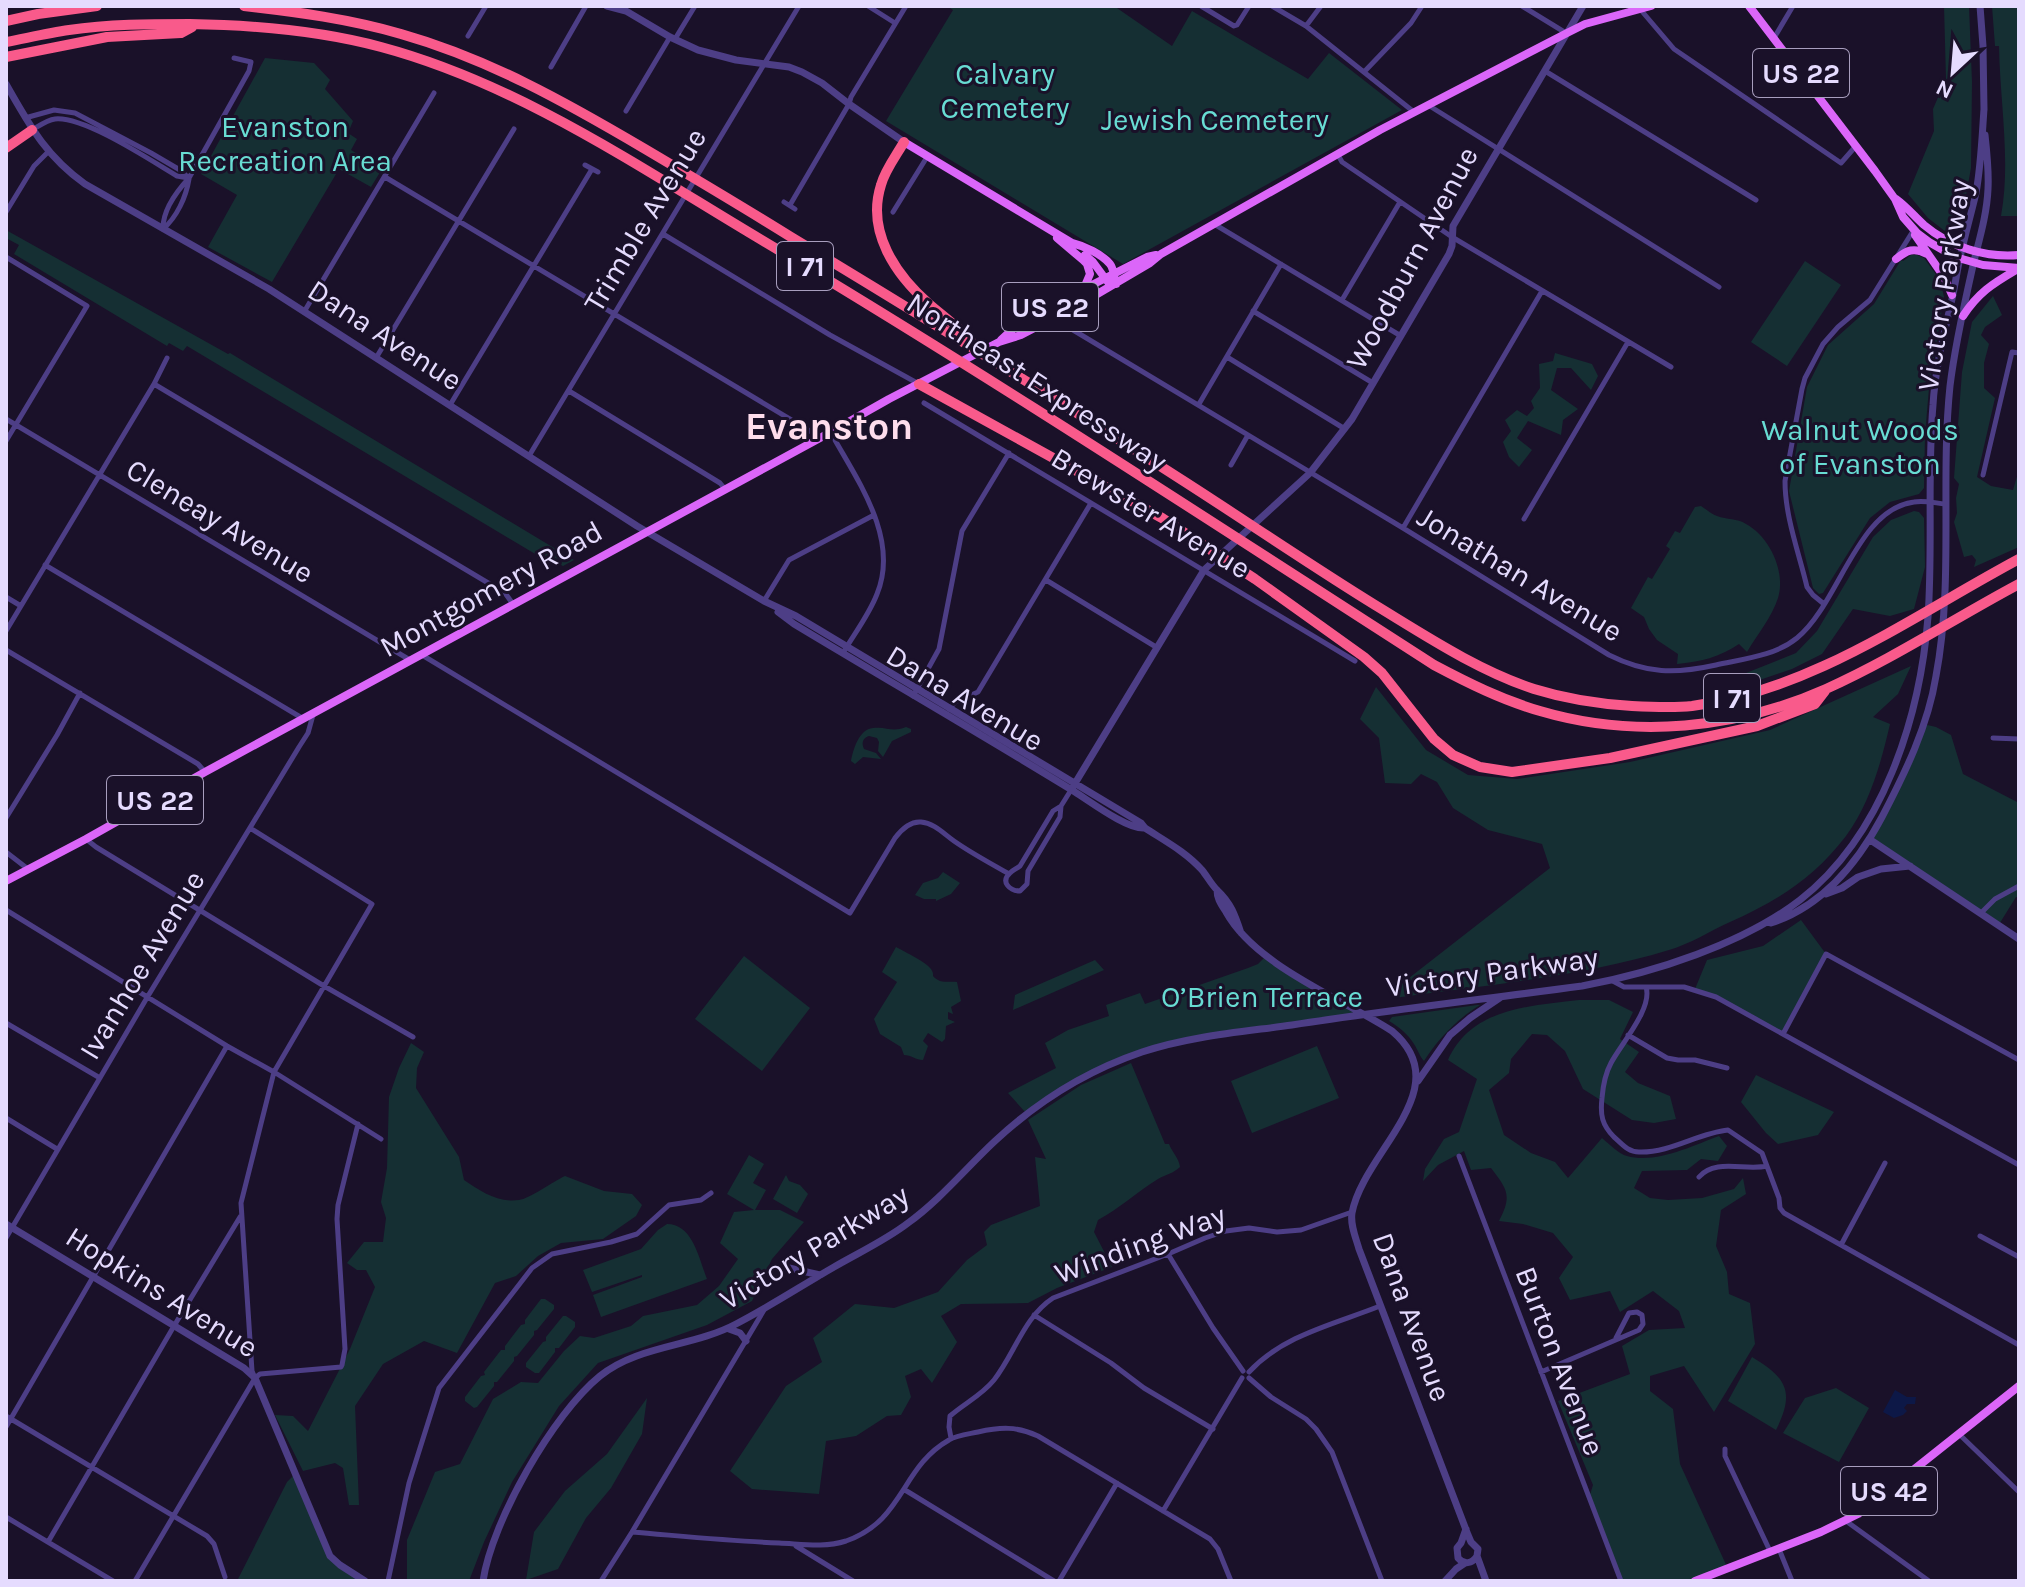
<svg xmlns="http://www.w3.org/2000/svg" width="2025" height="1587" viewBox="0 0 2025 1587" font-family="Karla,sans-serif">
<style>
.green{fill:#152f33}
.water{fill:#0d1847}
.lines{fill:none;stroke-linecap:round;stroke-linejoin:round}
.minor{stroke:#4d3e86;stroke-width:5}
.tertiary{stroke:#4d3e86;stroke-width:7}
.primary{stroke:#db66f9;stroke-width:8}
.motorway{stroke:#f95a8b;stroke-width:10}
.labels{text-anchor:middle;stroke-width:6;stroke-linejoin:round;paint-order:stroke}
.shield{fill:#1a1129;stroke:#a89ebe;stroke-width:2}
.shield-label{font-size:28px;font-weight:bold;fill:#e5dbfe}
.park-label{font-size:30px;fill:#68dcd3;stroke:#1a1129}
.street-label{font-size:30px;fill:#e5dbfe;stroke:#1a1129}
.district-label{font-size:38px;font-weight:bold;fill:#feddec;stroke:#1a1129}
</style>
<rect width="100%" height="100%" fill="#1a1129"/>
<!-- green -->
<path class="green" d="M947,6H1114L1172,46L1192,11L1308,79L1329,53L1402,110L1123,264L886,121L953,10Z
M1944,6H1969L1972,82L1971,168L1961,223L1950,235L1928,218L1908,194L1934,131L1933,109L1946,79Z
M1992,6H2019V216H2001C2011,161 2000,103 1999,46H1995Z
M265,58L314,63L330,80L325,89L353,121L348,133L357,139L351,150L382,169L371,187L339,169L272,282L208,247L237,195L201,174Z
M6,230L228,354L230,353L574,560L563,566L554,561L552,564L187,346L183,351L169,343L167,346L14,254L19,245L6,238Z
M1911,255H1917L1924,258L1940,280L1944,297L1929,388L1925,435L1924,488L1919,494L1890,502L1870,518L1823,593L1819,594L1813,588L1789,491L1807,387L1828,345L1874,304L1901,260L1903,261Z
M1805,261L1841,285L1787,366L1751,342Z
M1993,296L2002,315L1985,327L1981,335L1989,344L1984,363V388L1995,398L1977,477L1991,486L2013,490L2019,470V547L1974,567L1976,560L1972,555L1964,557L1954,522L1957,513L1956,498L1959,484L1954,478L1962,372L1972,322Z
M1555,353L1592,364L1598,376L1591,390L1571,368H1557L1551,390L1578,409L1563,420L1561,435L1528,421L1517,438L1532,450L1519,467L1509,457L1503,442L1511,431L1505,420L1517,410L1527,416L1534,408L1531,401L1540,388L1539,364L1553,361Z
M1701,506C1706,509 1711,514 1717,516C1727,520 1737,518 1746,524C1770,537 1786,572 1778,598C1772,617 1757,635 1747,652L1739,644C1720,657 1700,662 1677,664L1678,654L1657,640L1649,629L1644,617L1631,608L1648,577L1652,579L1670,549L1666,546L1675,531L1680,533L1695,507Z
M1914,511L1919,512L1924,518L1925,567L1914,609L1890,616L1853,609L1822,654L1792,669L1745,685L1736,677L1796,653L1817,631L1873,537L1891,520Z
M1911,666L1898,694L1873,717L1890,724C1881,763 1870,803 1846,836C1814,878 1777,901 1730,922C1710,931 1690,944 1669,950C1580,977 1486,985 1394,998L1400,985L1550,868L1542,844L1488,830L1453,808L1437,782L1421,774L1411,784L1385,783L1379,738L1360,719L1376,687L1426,750L1468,775L1517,779L1630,762L1770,730Z
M1923,724L1936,727L1951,735L1963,774L2019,803V898L2016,897L1998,926L1870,839Z
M906,727L911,729V732L892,741L883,757L878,751L879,742L877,738L869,736C863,738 861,743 864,749L876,753L881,759L863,757L855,764L851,761C853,750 859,729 873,728C887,726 891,733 906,727Z
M943,872L960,883L951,894L936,901V899H924L915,895L923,883L938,878Z
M1801,920L1826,954L1783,1034L1716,997L1695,989L1707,960L1763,946Z
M896,947C905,952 926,962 931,969C936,977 929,974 938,980C943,983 951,981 957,982L961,1001L951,1007L953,1014L948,1012V1019L955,1022L946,1026L945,1039L942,1042L928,1033L923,1041L928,1046L923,1060C916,1060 911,1055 904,1055L901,1047L880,1034L874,1019L897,982L882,972Z
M744,956L810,1008L762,1071L695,1019Z
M1266,956L1363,1014L1184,1041L1116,1062L1026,1113L1008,1093L1056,1068L1045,1043L1068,1030L1109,1016L1106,1005L1140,993L1145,1004L1248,968L1258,964Z
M1095,960L1104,970L1013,1010L1015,995Z
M1579,1000H1609L1633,1012L1620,1039L1639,1052L1625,1072L1638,1083L1670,1096L1676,1119L1654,1123L1632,1120L1583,1089L1565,1051L1547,1035L1532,1034L1511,1059L1509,1073L1489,1090L1504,1135L1531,1153L1555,1162L1568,1178L1602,1138C1609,1144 1619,1154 1627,1156C1656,1164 1692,1146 1719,1136L1727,1146L1718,1161L1701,1159L1687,1170L1642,1171L1634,1188L1650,1198L1668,1200L1702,1198L1734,1189L1743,1178L1746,1194L1721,1210L1716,1246L1727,1272L1729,1294L1750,1303L1755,1344L1714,1412L1684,1366L1650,1376V1391L1673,1409L1680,1464L1728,1569L1695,1581H1621L1589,1498L1593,1485L1558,1401L1630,1374L1622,1346L1649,1330L1685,1328L1679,1311L1653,1291L1620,1312L1610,1291L1570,1300L1559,1278L1573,1257L1553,1233L1523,1224L1499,1221C1512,1196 1508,1190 1491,1168L1471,1170L1464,1151L1438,1165L1423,1181L1425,1169L1444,1139L1459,1132L1477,1079L1448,1060C1471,1008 1529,1006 1579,1000Z
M1477,1005H1480C1456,1020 1439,1038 1424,1061C1420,1057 1418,1050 1414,1044C1408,1034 1399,1027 1389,1021L1392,1017Z
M411,1043L424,1052L417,1068L416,1088L459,1157L464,1180C480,1191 498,1203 519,1200C529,1199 554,1181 565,1176L604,1191L632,1194L642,1205L636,1216L603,1239L561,1243L538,1256L516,1276L495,1283L457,1353L424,1341L383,1364L355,1406L359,1505H349L343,1468L335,1463L303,1471L275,1415L293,1416L308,1431L350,1349L375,1287L366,1270H357L347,1263L364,1242H383L386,1218L381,1202L387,1168L389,1097L399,1068Z
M1317,1046L1339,1098L1252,1133L1231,1081Z
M1131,1063L1165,1144H1169C1172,1152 1179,1158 1180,1167C1174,1173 1165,1175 1158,1179C1137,1192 1119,1209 1098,1220L1094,1232L1112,1267L1057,1288L1028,1303L961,1304L941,1316L957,1342L932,1383L921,1369L905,1376L911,1397L901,1415L887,1416L856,1436L826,1441L819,1494L752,1489L730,1471L786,1386L822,1362L813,1338L855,1304L894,1308L938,1292L967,1260L987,1245L984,1232L991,1225L1040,1206L1035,1157L1046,1159L1028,1120L1081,1085Z
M1756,1075L1834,1112L1818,1135L1778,1144L1766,1133L1741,1102Z
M749,1155L764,1164L753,1183L766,1190L755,1210H780L804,1222L772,1259L752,1301L707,1325L598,1363L559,1406L512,1482L484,1542L469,1581H407V1540L435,1472L460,1464L493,1399L521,1382L538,1383L564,1351L580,1336L594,1338L631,1326L643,1316L697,1305L719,1286L738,1259L720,1243L734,1212L754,1210L727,1194Z
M786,1175L789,1181L800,1185L808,1194L797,1213L773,1199Z
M667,1224C693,1224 699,1259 707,1279L601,1317L593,1295L642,1277V1275L592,1292L583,1270L641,1249L658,1230Z
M541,1299H545L554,1305V1309L537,1330L534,1331V1335L517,1356L514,1357V1361L497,1382H494V1386L477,1407L474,1408L465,1401V1397L481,1376L485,1375L484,1372L501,1350H505V1346L521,1325L525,1324V1320Z
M563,1316H566L575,1322V1327L559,1348H555V1352L539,1373H535L526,1367V1363L543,1342L546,1341V1337Z
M1752,1357C1787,1378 1795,1392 1776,1430L1728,1401Z
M1836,1388L1869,1408L1839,1462L1783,1433L1805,1398Z
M647,1398L642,1434L611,1488L586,1518L558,1569L526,1580L534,1532L565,1491L607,1454Z
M295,1474L330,1556L365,1581H237L287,1482Z"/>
<!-- water -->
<path class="water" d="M1895,1390L1907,1397H1916L1915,1404H1907L1904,1408L1907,1411L1903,1415L1894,1418L1883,1412Z"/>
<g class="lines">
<!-- minor -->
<path class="minor" d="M868,6L895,23
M1201,6L1234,26L1237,25L1249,6
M1272,6L1306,26L1414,112
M1522,6L1566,33
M1640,9L1674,49L1841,163L1855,147
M1306,26L1321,6
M468,36L486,6
M1774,38L1793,6
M675,39L695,6
M551,67L586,6
M1545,71L1756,200
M1364,72L1411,23L1422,6
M1428,105L1719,287
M626,111L670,37
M25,118L54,110L75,113L151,153L180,170L189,178
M32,130C39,126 47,120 55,119C84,116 150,160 177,176L188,178
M1338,155L1342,162L1452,237L1671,367
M585,165L598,172
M385,177L820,437
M784,202L795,209
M790,205L849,104L851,97L906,6
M6,212L34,166L48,152
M893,212L927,157
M1214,224L1401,336
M163,228C163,210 177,191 189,178L249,71L251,62L234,58
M163,229C177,217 186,197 189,179
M663,234L830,335L919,384
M6,257L87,306L6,441
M1342,300L1400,202
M1253,311L1373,383
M304,312L434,93
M1053,318L1403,528L1609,655C1647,674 1675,674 1716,665C1743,659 1775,656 1797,638C1839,604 1857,509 1914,502C1924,500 1935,503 1945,504
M1227,357L1345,429
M376,358L514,129
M154,384L505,593L513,604
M569,391L720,483L725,489
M924,403L1355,661
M1199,404L1281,264
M450,405L592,169
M6,419L410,660
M831,433C857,480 900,538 877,594C869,615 854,634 843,653
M529,456L799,6
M1231,465L1248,435
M1983,475L2012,352L2019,353
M1524,519L1628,342
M1403,528L1542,291
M45,565L302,718
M1046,580L1156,647
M6,597L21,606
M764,601L789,560L874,515
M1824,604L1813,595L1807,587C1799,553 1785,517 1785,481L1802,389L1805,378L1823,344L1838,327L1870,300L1913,231
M6,631L154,384L167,358
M6,650L198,764L205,772
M422,655L850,913L895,838C901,830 910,821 921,822C934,823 944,834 954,841C971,853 990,863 1009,874
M913,696L939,649L962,531L1009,453
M949,709L955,702L978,692L1091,503
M1993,738L2019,739
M171,792L182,818L187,821
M1061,806L1060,817L1028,871L1027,884L1020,891C1010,891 1000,882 1010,873C1013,870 1016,869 1020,866L1053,811Z
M1061,806L1071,790
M6,818L57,735L80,693
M250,828L372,904L274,1072L241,1203L252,1371L254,1376
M86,839L96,847L324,986L413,1037
M6,852L28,869
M6,910L227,1046L274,1072L381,1139
M1981,913L1995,899L2019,886
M1611,980L1624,987H1684L1716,997L2019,1165
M1646,987C1653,1008 1621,1044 1611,1063C1605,1074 1603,1086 1602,1098C1600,1115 1602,1125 1614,1137C1622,1144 1628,1152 1639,1152C1671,1153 1698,1133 1728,1130L1762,1153L1779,1198L1780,1208L1784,1213L2019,1345
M6,1023L100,1078
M1783,1034L1826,954L2019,1060
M1628,1035L1667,1058L1678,1060H1695L1727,1068
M6,1118L57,1149
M1459,1156L1621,1581
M1699,1177C1715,1158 1745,1171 1767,1166
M1980,1236L2019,1257
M6,1238L148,996L299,747L308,733L313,715
M1841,1245L1885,1163
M1168,1254L1213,1328L1243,1371
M1034,1315L1111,1363L1144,1388L1213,1429
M1249,1372C1283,1335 1335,1324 1380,1306
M1541,1372L1639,1330L1643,1324L1642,1315L1637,1312L1629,1313L1616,1338
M1249,1378L1271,1397L1306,1419L1316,1429L1332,1452L1382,1581
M6,1416L207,1536L214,1544L225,1577
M6,1427L227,1046
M1960,1435L2019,1492
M951,1438L949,1427L950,1416C965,1403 982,1395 994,1380C1015,1353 1024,1317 1053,1298L1168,1254L1205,1238L1226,1231L1249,1228L1277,1232L1301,1230L1352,1212
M1725,1449V1456L1770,1551
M905,1490L1054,1581
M1163,1511L1242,1378
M6,1517L113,1581
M1846,1521L1929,1581
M632,1532C681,1536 730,1541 779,1543C802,1544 824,1548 846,1541C904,1521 901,1467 949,1440C957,1435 969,1434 978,1432C1000,1427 1017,1426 1038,1436L1210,1539L1218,1549L1231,1581
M48,1542L174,1326L240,1217
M796,1546L853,1581
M1779,1549L1792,1581
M135,1581L255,1378L260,1374L341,1367L342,1365L345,1349L337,1219L338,1205L358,1124
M388,1581L409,1483L439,1388L532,1268L552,1254L611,1242L637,1234L669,1205L701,1200L711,1193
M601,1581L632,1532L764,1310
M1059,1581L1117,1483"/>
<!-- tertiary -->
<path class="tertiary" d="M607,6L626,11L670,37L698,50L736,60L789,67L802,72L822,83L849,104L904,142
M1980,6L1983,46L1984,110
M6,84C30,126 45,155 85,184L269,289L637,526L764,601L796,616L1141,823L1145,828C1165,841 1186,852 1202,870C1207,876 1211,884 1217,890C1231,903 1235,915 1241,933
M778,612L794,624C887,680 982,735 1075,792C1091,802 1128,830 1145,828
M1071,790L1204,570L1310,473L1352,419L1449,254L1452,246L1453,226L1583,6
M1869,839L2019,939
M1217,890C1217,899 1221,904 1226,912C1256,966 1341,998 1392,1031C1460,1088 1363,1152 1352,1213C1350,1225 1356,1238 1359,1249L1468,1535L1471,1542L1478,1549L1477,1556L1486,1581
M1826,894L1842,888L1858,877L1881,869L1910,866
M1771,923C1823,906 1857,864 1882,817C1905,773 1928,726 1936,676C1954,581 1940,482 1950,386C1955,344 1965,301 1974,261C1980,237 1987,213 1988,189C1989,171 1987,153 1985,135
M1418,1081L1450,1035L1470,1018L1501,997
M6,1224L244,1368L255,1378L330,1556L340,1565L365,1581
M789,1268L820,1275
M729,1329L740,1333L746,1341
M1466,1529L1461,1543L1457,1548L1458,1558C1464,1565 1472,1564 1477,1556
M483,1581C492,1521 553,1414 600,1376C638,1345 693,1347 736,1324C769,1307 801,1286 834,1267C858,1253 886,1240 908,1223C940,1200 966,1168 995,1141C1038,1101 1086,1071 1142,1052C1190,1036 1242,1032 1292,1025C1389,1010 1486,999 1582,986C1653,973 1743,944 1800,900C1883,835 1920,718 1928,617C1933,546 1927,476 1933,405C1935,369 1944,334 1952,299C1956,281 1958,263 1963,245C1967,228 1972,210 1976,193C1981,165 1982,137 1984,109
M1445,1581L1456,1569L1465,1563"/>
<!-- primary -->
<path class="primary" d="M1749,6L1875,171L1895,199L1903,217L1917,233L1929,242L1955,257L1983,265L2019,268
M904,142L1072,243C1084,246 1102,254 1110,264C1114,269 1114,278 1116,284
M1896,199C1907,207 1914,216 1924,225C1950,247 1985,258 2019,255
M1915,235L1944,277L1952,295
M1057,238L1083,260L1087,264L1090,274L1084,288
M1085,255L1093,262L1107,281
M1896,259C1907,250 1914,247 1927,254
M1963,316C1978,293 1992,284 2016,270
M1001,340L1014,328L1084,289L1147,257L1156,255
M6,881L86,839L205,772L820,438L889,399L999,342L1021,335L1082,303L1150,263L1161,254L1380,130L1567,33L1585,24L1651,6
M1695,1581L1821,1532L1858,1514L2019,1386"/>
<!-- motorway -->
<path class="motorway" d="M244,6C297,12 350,19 401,34C489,59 567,103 645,149C694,178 743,207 791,237C922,316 1053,397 1182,480C1246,521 1310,565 1375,605C1426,636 1477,670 1534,689C1566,699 1599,704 1632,706C1652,707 1673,708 1692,706C1813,690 1914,615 2019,559
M6,21L38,14L97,6
M6,42C27,38 48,33 69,30C109,24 150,24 190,24C254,25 318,30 381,47C519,84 639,167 760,239C988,375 1210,521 1434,665C1468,683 1502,700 1540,711C1635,739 1736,729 1826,689C1893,659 1955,618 2019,584
M6,57L107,37L181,33L192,27
M904,142C896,156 885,170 881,185C866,232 896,275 929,304C944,317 958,327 971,341
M6,148L32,130
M919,384L1162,518L1255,579L1364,657L1382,673L1434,739L1453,755L1480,767L1512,772L1610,758L1757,726L1815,704L1825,691"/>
</g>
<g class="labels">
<!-- shield labels -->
<g class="shield">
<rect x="1753" y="49" width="96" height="48" rx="6"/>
<rect x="777" y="242" width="56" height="48" rx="6"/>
<rect x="1002" y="283" width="96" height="48" rx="6"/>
<rect x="1704" y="674" width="56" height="48" rx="6"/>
<rect x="107" y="776" width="96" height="48" rx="6"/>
<rect x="1841" y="1467" width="96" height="48" rx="6"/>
</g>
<g class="shield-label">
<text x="1801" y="83">US 22</text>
<text x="805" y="276">I 71</text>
<text x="1050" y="317">US 22</text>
<text x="1732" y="708">I 71</text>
<text x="155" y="810">US 22</text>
<text x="1889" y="1501">US 42</text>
</g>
<!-- park labels -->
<g class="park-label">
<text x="1005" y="84">Calvary<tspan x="1005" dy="34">Cemetery</tspan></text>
<text x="1215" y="130">Jewish Cemetery</text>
<text x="285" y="137">Evanston<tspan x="285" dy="34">Recreation Area</tspan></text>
<text x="1860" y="440">Walnut Woods<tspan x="1860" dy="34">of Evanston</tspan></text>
<text x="1262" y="1007">O’Brien Terrace</text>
</g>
<!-- street labels -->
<g class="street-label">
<text transform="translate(645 220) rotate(-59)" y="10">Trimble Avenue</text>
<text transform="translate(1412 258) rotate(-62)" y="10">Woodburn Avenue</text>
<text transform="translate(1944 285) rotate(-81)" y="10">Victory Parkway</text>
<text transform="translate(385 335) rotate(33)" y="10">Dana Avenue</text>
<text transform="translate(1037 382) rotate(33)" y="10">Northeast Expressway</text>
<text transform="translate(1151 513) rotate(31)" y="10">Brewster Avenue</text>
<text transform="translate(220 521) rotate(31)" y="10">Cleneay Avenue</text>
<text transform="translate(1520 574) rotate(31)" y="10">Jonathan Avenue</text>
<text transform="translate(491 589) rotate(-29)" y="10">Montgomery Road</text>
<text transform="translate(965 698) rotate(31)" y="10">Dana Avenue</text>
<text transform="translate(142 965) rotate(-59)" y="10">Ivanhoe Avenue</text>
<text transform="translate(1492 972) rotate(-8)" y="10">Victory Parkway</text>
<text transform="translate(1140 1244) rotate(-20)" y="10">Winding Way</text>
<text transform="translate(814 1247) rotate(-31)" y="10">Victory Parkway</text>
<text transform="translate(162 1292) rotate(32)" y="10">Hopkins Avenue</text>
<text transform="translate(1412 1317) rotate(70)" y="10">Dana Avenue</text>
<text transform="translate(1560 1361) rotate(69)" y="10">Burton Avenue</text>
</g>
<!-- district labels -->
<g class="district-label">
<text x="829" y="439">Evanston</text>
</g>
</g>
<!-- border -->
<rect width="2025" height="1587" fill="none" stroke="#e5dbfe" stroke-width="16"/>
<!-- north arrow -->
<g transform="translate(1953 72) rotate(206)" stroke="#1a1129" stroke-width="6" paint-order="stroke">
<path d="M0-6L14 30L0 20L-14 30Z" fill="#e5dbfe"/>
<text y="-12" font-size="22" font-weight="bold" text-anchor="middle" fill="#e5dbfe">N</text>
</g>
</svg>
